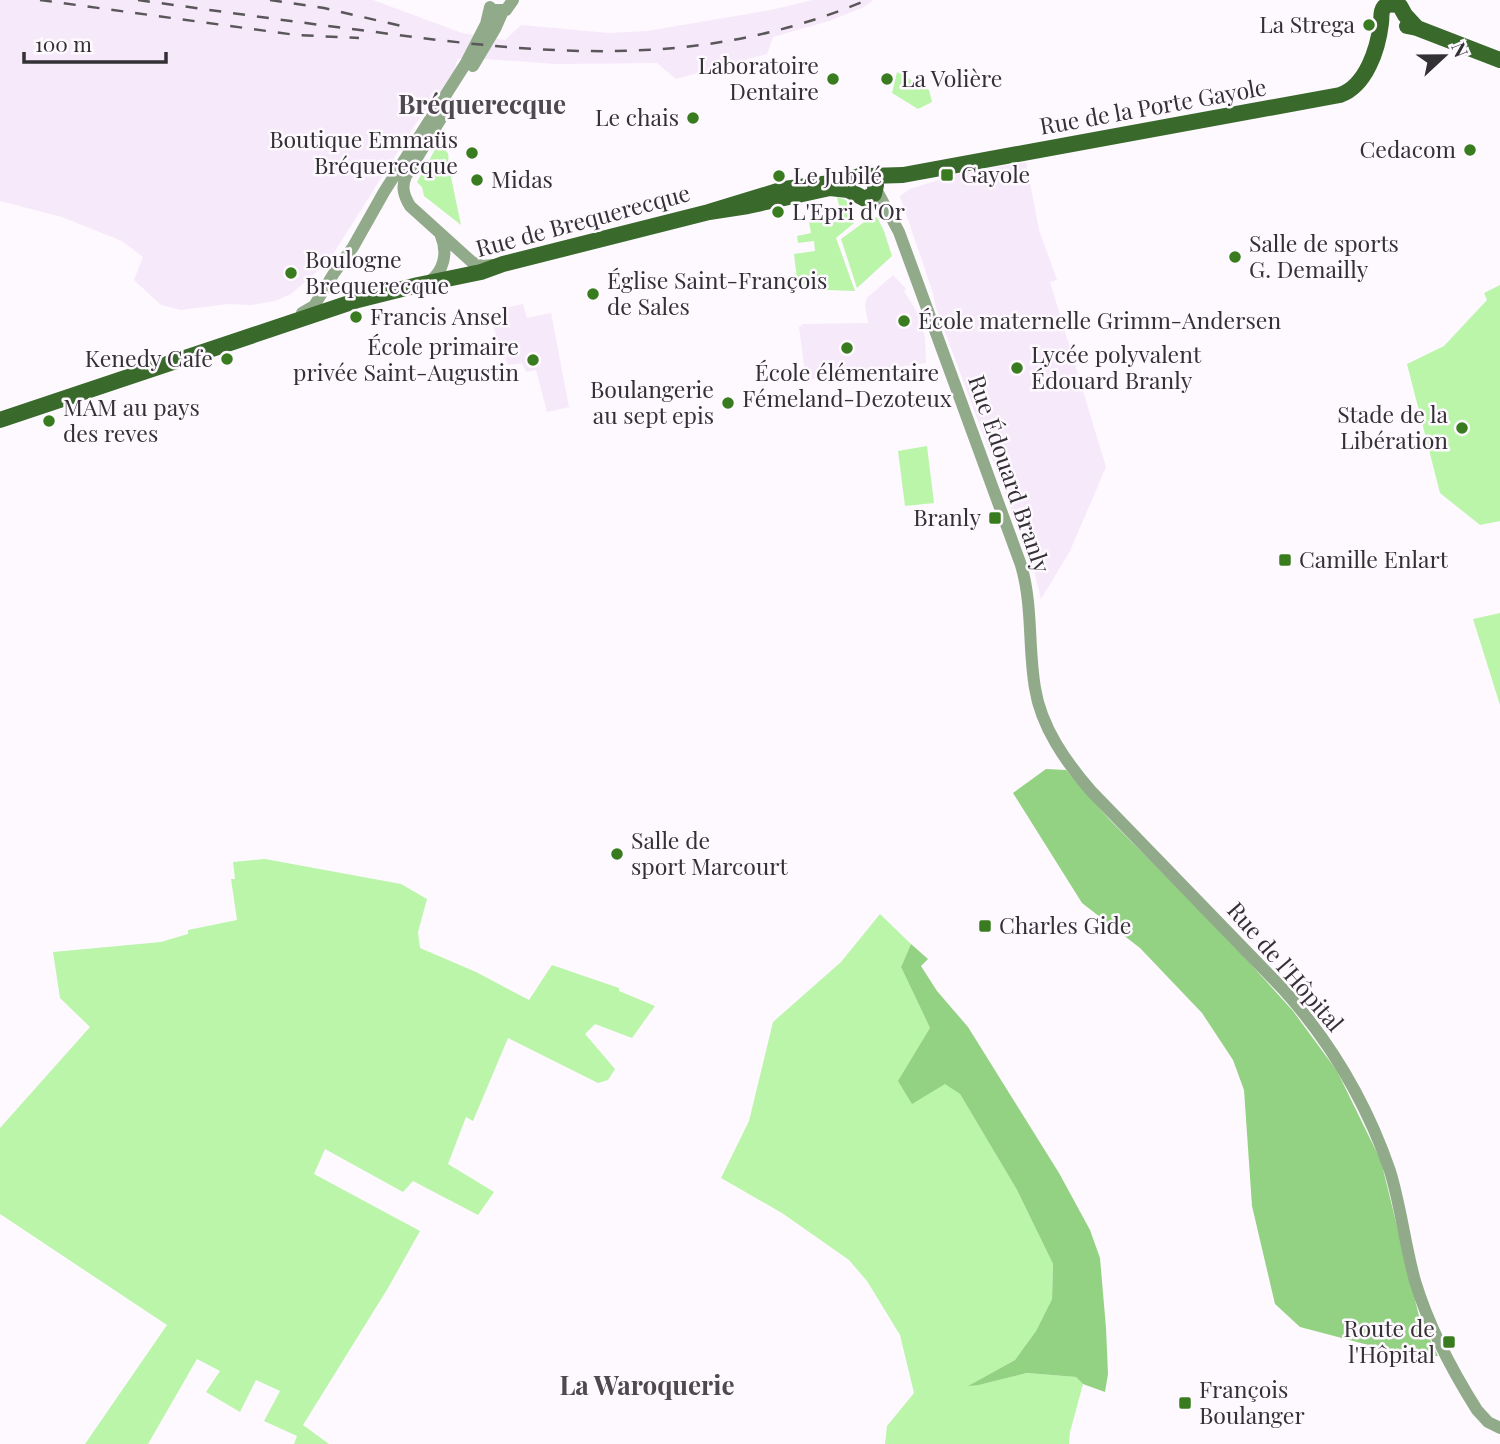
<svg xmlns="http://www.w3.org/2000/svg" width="1500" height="1444" viewBox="0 0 1500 1444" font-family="'Playfair Display',serif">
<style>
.built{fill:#f6e9f9}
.green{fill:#bbf5aa}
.forest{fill:#94d283}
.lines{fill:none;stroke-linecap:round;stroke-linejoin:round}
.minor{stroke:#91ab8a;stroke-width:12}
.major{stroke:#39692b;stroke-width:16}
.rail{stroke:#59575a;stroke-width:2.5;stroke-dasharray:12 12;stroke-linecap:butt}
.poi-dot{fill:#387c1f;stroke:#fef8ff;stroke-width:2.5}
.labels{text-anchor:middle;stroke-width:5;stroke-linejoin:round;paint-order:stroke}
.poi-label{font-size:23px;fill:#333134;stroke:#fef8ff;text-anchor:start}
.street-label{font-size:23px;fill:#333134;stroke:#fef8ff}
.quarter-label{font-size:26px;font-weight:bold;fill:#4e484f;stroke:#fef8ff}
</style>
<rect width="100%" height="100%" fill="#fef8ff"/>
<!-- built -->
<path class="built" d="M0,0H373L462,33L505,40L521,25L609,33L647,31L771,10L812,0H873L864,7L829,21L773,37L767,54L676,79L657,63L556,64L485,59H457L454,74L416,123L328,262L291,294L275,301L251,305L228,304L181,310L161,305L134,280L143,257L122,241L62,217L0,201Z
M1026,162L1039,230L1057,280L1050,282L1106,467L1070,551L1041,599L1034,570L936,308L933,293L900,196L910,189L957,174Z
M893,275L906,289L904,291L920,317L925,338L926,363L806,380L799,327L803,324L868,323L865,305L867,298Z
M523,304L527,318L551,313L569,407L547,412L536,370L526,372L522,363L508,365L504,357L492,324L504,319L501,309Z"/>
<!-- green -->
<path class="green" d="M897,72L929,90L932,102L918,109L892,93Z
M440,147C449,151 449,154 448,163L461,225L424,196L422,187L417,182L436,148Z
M837,197L846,200L854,223L836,238L855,291L798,289L794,254L815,251L814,241L798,243L797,236L811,233L809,222L825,220L824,211H826L830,224L842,219Z
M877,217L884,231L892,256L857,288L841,239L867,220Z
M1500,285V521L1480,525L1440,493L1407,364L1444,346L1487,300L1484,293Z
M927,446L934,503L905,506L898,451Z
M1500,613V705L1473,619Z
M265,859L401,884L427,899L418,932L420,948L476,972L529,1000L552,965L619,988V991L655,1006L632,1038L595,1024L585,1034L615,1069L608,1080L598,1083L508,1038L473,1121L466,1117L448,1164L494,1192L478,1215L413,1181L403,1192L325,1149L314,1174L420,1231L388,1288L303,1425L329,1444H294L297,1436L264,1421L280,1391L256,1380L240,1412L206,1392L220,1371L197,1359L148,1444H85L167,1325L0,1214V1128L90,1027L60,998L53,952L161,942L188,934V930L237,920L231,879H235L233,862Z
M880,914L911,944L901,967L930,1028L945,1083L960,1094L1017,1190L1053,1264L1052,1299L1036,1331L1015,1360L970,1385H979L1027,1373L1076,1377L1083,1384L1070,1432L1069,1444H885L887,1426L914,1393L900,1335L867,1281L849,1260L782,1213L721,1178L749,1121L773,1022L841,962Z"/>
<!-- forest -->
<path class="forest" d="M1046,769L1066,770L1109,819L1229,940L1293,1011L1337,1071L1381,1161L1419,1316L1438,1356H1410L1300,1327L1275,1304L1252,1206L1244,1090L1233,1060L1202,1013L1140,948L1082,903L1013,793Z
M911,944L928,959L921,966L937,991L968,1027L1059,1173L1090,1230L1100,1258L1106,1328L1108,1374L1105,1392L1083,1384L1076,1377L1027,1373L979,1385L968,1386L1015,1360L1036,1331L1052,1299L1053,1264L1017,1190L960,1094L945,1084L912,1104L898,1081L930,1028L901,967Z"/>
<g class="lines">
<!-- minor -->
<path class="minor" d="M495,10H506L513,0
M473,66L495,29L503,11
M445,112L406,176C401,187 404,196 410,206L472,262L482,266L493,265
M876,189L899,232L1021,565C1033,606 1028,647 1035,688C1041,727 1066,762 1091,791L1282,988C1330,1041 1367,1104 1390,1171C1401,1207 1405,1245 1415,1281C1428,1324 1453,1372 1477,1410L1488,1422L1500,1428
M429,282C444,271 448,253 441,236
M302,313L314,306L334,273L353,247L384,192L466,63L486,24L490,7"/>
<!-- major -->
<path class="major" d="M1407,26L1417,28L1500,60
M869,176L903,175L1340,95C1366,86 1378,49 1381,23C1382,17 1380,12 1384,7C1389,3 1394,4 1400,6L1405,15L1417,28
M0,420L358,300L418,285L481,272L503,264L709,212L784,189L846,181L862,175L872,177L876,185L874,194L865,199L848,190L830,188L748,206L709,212"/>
<!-- rail -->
<path class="rail" d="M40,0L296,35L359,38
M138,0C217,11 296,22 375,32C549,55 701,70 867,0
M270,0L324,8L410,28"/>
</g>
<!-- markers -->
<g class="poi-dot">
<circle cx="1369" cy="25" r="7"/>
<circle cx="833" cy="79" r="7"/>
<circle cx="887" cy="79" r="7"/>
<circle cx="693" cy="118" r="7"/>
<circle cx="1470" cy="150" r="7"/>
<circle cx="472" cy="153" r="7"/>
<rect x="940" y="168" width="14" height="14" rx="3.5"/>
<circle cx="779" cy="176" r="7"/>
<circle cx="477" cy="180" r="7"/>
<circle cx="778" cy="212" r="7"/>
<circle cx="1235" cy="257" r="7"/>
<circle cx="291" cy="273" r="7"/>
<circle cx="593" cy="294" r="7"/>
<circle cx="356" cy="317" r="7"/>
<circle cx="904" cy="321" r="7"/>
<circle cx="847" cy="348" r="7"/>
<circle cx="227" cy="359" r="7"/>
<circle cx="533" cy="360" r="7"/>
<circle cx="1017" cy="368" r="7"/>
<circle cx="728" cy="403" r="7"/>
<circle cx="49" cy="421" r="7"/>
<circle cx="1462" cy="428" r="7"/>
<rect x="988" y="511" width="14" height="14" rx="3.5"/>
<rect x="1278" y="553" width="14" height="14" rx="3.5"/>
<circle cx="617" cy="854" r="7"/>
<rect x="978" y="919" width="14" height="14" rx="3.5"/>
<rect x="1442" y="1335" width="14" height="14" rx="3.5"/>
<rect x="1178" y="1396" width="14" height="14" rx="3.5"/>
</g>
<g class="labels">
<!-- poi labels -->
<g class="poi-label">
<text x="1355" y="33" text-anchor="end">La Strega</text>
<text x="819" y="74" text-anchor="end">Laboratoire<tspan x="819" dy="26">Dentaire</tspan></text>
<text x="901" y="87">La Volière</text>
<text x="679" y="126" text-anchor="end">Le chais</text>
<text x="458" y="148" text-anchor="end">Boutique Emmaüs<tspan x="458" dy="26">Bréquerecque</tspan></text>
<text x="1456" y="158" text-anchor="end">Cedacom</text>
<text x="961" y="183">Gayole</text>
<text x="793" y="184">Le Jubilé</text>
<text x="491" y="188">Midas</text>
<text x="792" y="220">L'Epri d'Or</text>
<text x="1249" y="252">Salle de sports<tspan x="1249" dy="26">G. Demailly</tspan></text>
<text x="305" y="268">Boulogne<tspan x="305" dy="26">Brequerecque</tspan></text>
<text x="607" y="289">Église Saint-François<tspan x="607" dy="26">de Sales</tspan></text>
<text x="370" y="325">Francis Ansel</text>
<text x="918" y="329">École maternelle Grimm-Andersen</text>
<text x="519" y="355" text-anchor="end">École primaire<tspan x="519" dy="26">privée Saint-Augustin</tspan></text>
<text x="1031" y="363">Lycée polyvalent<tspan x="1031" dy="26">Édouard Branly</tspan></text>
<text x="213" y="367" text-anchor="end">Kenedy Cafe</text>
<text x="847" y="381" text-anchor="middle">École élémentaire<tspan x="847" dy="26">Fémeland-Dezoteux</tspan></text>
<text x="714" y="398" text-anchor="end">Boulangerie<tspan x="714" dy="26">au sept epis</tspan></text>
<text x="63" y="416">MAM au pays<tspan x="63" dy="26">des reves</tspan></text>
<text x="1448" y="423" text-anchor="end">Stade de la<tspan x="1448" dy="26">Libération</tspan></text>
<text x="981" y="526" text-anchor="end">Branly</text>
<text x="1299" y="568">Camille Enlart</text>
<text x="631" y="849">Salle de<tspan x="631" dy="26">sport Marcourt</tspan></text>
<text x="999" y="934">Charles Gide</text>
<text x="1435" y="1337" text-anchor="end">Route de<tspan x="1435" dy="26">l'Hôpital</tspan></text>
<text x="1199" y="1398">François<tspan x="1199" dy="26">Boulanger</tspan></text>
</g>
<!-- street labels -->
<g class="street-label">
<text transform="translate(1153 107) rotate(-10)" y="8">Rue de la Porte Gayole</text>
<text transform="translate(583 221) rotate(-15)" y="8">Rue de Brequerecque</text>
<text transform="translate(1009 474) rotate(71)" y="8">Rue Édouard Branly</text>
<text transform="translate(1285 967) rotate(49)" y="8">Rue de l'Hôpital</text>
</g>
<!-- quarter labels -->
<g class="quarter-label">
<text x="482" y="114">Bréquerecque</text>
<text x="647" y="1395">La Waroquerie</text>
</g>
</g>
<!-- north arrow -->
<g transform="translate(1444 56) rotate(68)" stroke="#fef8ff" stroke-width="5" paint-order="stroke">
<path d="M0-5L12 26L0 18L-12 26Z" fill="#333134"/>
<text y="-10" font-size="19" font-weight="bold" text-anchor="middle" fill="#333134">N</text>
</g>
<!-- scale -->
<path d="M24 52v10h142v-10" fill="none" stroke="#333134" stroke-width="3.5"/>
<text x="35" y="52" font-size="21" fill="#333134" stroke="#fef8ff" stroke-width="5" paint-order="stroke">100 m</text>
</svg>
